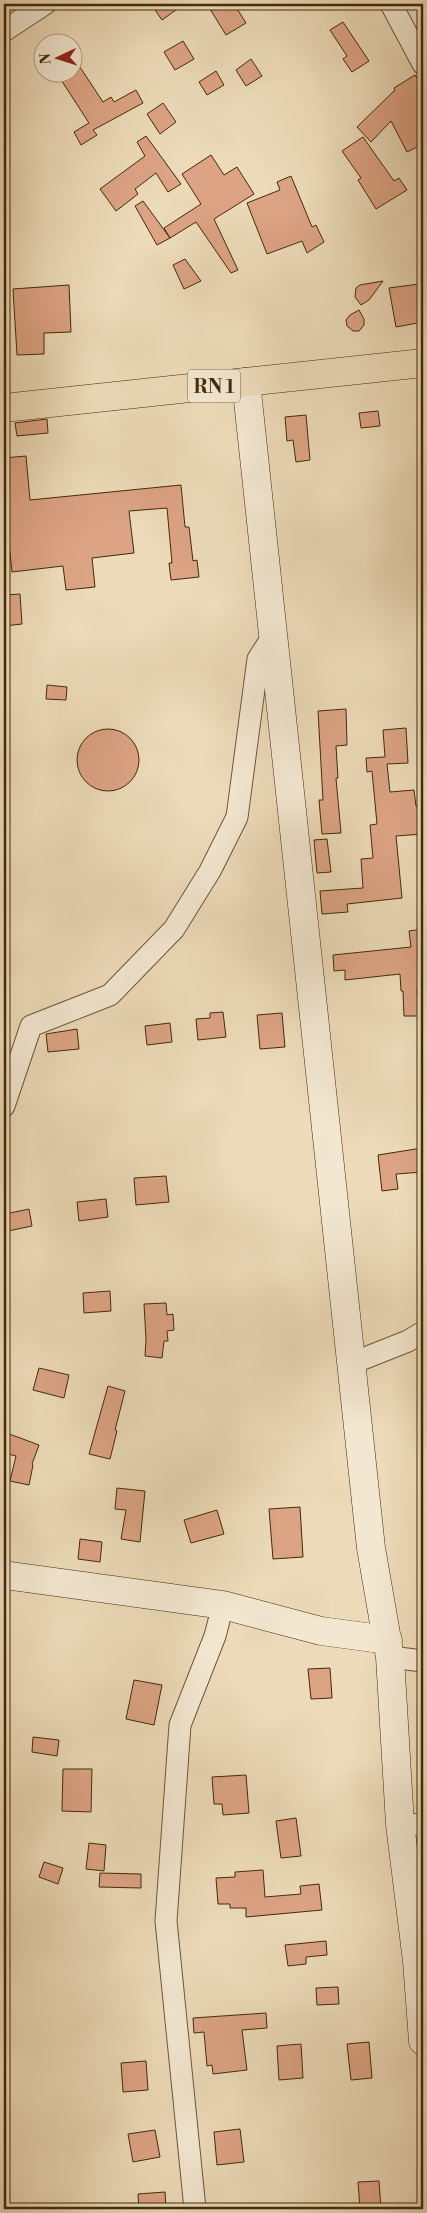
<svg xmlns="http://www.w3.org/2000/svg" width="427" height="2213" viewBox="0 0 427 2213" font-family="'Libre Bodoni',serif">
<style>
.building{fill:#dca384;stroke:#422b09}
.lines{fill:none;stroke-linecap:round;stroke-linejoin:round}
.street-casing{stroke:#6c5735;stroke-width:23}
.secondary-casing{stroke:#422b09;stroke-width:29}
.primary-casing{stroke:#422b09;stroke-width:29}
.street{stroke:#f3e7d1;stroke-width:21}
.secondary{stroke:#f3e7d1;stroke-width:28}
.primary{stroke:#ecdab8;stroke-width:28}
.labels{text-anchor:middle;stroke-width:4;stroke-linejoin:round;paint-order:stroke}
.shield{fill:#f3e7d1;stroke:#776345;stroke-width:1}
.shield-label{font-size:19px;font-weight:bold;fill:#422b09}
</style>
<rect width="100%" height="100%" fill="#ecdab8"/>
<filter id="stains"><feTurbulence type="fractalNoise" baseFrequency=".004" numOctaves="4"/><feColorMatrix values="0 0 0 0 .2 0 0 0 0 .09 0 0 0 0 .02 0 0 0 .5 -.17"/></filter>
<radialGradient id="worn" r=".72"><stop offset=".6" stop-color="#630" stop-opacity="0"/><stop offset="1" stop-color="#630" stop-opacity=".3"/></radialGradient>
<!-- building -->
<path class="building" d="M151,4H184L162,20Z
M219,4H234L246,23L226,35L210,9Z
M343,22L369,61L352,72L343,59L347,56L330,30Z
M183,41L194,59L175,70L164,52Z
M72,55L103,102L111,97L114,102L136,90L143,103L93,130L97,135L81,145L74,132L89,123L56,72H72Z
M251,59L262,76L246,86L236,70Z
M216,71L224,85L207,95L199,82Z
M415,75L423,88V144L407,152L391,121L371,142L357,127L395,90L394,88Z
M163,103L176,122L160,134L147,114Z
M146,136L181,184L168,192L156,173L135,189L138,194L116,211L100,189L145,156L137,142Z
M363,137L394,181L399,178L407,190L376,209L358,180L361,178L342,151Z
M211,155L224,175L237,167L254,194L214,219L238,270L231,273L196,222L170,238L164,228L201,204L182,174Z
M291,176L312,227L316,225L324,242L307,253L302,241L267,254L247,203L280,190L277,182Z
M143,201L170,238L157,245L135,206Z
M185,259L201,281L184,289L173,265Z
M383,281L369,300L361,305L355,297L356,288L360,285Z
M419,284L423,307V322L396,327L389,288Z
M69,285L71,332L44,333V354L17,355L13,289Z
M359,310L364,319V325L359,331H353L347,326L346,320L350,315Z
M378,411L380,426L361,428L359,413Z
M306,415L310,460L296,462L293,440L287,441L285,417Z
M47,419L48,433L17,436L15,423Z
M26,456L30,500L181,485L185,527H189L193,561L197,560L199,577L171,580L169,563H172L167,508L129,511L134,553L92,558L95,587L66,590L63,566L12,572L4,494V458Z
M20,594L22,624L4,626V595Z
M47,685L67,687L66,700L46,699Z
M346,709L347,745L336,746L338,778H336L341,833L322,834L319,800H323L318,711Z
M406,728L408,763L387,764L390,792L414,790L416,806L423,805V834L396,836L402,898L347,904L348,912L322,914L320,891L363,888L361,859L373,858L370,825L377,824L372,771L367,772L366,758L385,757L383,730Z
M77 760a31 31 0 1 1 62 0a31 31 0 1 1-62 0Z
M327,839L331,872L317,873L314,840Z
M423,929V989L417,990L419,1016H404L403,991H401L400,974L345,980V970L334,971L333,955L411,947L409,931Z
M223,1012L226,1037L198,1040L196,1019L210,1018V1013Z
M282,1013L285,1047L260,1049L257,1015Z
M170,1023L172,1042L147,1045L145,1026Z
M77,1029L79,1049L48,1052L46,1034Z
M422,1148L423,1172L396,1174L398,1189L382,1191L378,1155Z
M166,1176L169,1202L136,1205L134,1178Z
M106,1199L108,1217L79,1221L77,1202Z
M29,1209L32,1226L8,1231L5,1214Z
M110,1291L111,1311L84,1313L83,1293Z
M166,1303L167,1315L173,1314L174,1330L167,1331L168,1341H164L162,1358L145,1356L146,1339L144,1304Z
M39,1368L69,1375L64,1398L33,1390Z
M108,1386L125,1391L115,1430L117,1431L110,1459L89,1454Z
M4,1432L39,1445L32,1464L33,1465L29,1485L10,1481L16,1456L4,1453Z
M117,1488L145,1491L140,1542L121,1539L126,1510L115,1509Z
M300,1507L303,1557L273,1559L269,1509Z
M217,1510L224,1534L191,1543L184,1520Z
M80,1539L102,1542L100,1562L78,1559Z
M330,1668L332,1698L311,1699L308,1669Z
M134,1680L162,1685L154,1725L126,1719Z
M33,1737L59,1740L57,1756L32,1752Z
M63,1769H92L91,1812L62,1811Z
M246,1775L249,1813L223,1815L222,1804H214L212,1777Z
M296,1818L301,1856L281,1858L276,1821Z
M89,1843L106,1845L104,1871L86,1869Z
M44,1862L63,1868L58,1884L39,1877Z
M263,1870L265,1897L301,1894L300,1886L319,1884L322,1910L246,1917V1908H230V1904H218L216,1878L235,1877V1872Z
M100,1873L141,1874V1888L99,1887Z
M326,1941L327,1955L306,1957V1964L288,1966L285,1945Z
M338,1987L339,2004L317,2005L316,1988Z
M266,2013L267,2028L242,2030L247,2070L213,2074L212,2065L207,2066L204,2032L194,2033L193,2018Z
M369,2042L372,2078L351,2080L347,2044Z
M301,2044L303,2078L279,2080L277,2046Z
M146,2061L148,2090L123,2092L121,2063Z
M240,2129L244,2162L217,2165L214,2132Z
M155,2130L160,2157L133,2162L128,2134Z
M379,2181L381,2209H360L358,2182Z
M165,2192L166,2209H139L138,2194Z"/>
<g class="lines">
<!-- street casing -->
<g class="street-casing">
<path id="street" d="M391,4L423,64
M4,31L45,4
M4,1106L31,1026L110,995L174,929L210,871L237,817L258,659L273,636
M350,1364L408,1341L423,1332
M390,1657L423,1661
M400,1824L423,1825
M195,2209L166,1921L180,1725L215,1636L223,1605"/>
</g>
<!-- secondary casing -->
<g class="secondary-casing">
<path id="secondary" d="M246,382L371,1548L390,1657L400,1824L417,1961L423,2041
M4,1575L223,1605L321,1631L388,1640"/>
</g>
<!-- primary casing -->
<g class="primary-casing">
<path id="primary" d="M4,408L423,363"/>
</g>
<!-- street -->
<use href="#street" class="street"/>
<!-- secondary -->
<use href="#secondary" class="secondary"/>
<!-- primary -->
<use href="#primary" class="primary"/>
</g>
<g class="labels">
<!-- shield labels -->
<rect class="shield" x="188" y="369.5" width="52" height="33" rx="4"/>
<g class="shield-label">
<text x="214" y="393">RN 1</text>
</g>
</g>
<!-- margin -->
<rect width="427" height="2213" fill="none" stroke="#ecdab8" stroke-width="20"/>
<rect x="5" y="5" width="417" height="2203" fill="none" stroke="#422b09" stroke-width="2.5"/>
<rect x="10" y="10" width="407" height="2193" fill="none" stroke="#422b09"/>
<!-- north arrow -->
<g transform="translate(58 58) rotate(266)"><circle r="24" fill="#f3e7d1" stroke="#ac9c81"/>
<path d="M0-4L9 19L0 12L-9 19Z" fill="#8f2418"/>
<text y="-8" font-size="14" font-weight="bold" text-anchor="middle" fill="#422b09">N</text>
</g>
<rect width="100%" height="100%" filter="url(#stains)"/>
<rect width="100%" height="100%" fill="url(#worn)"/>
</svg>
